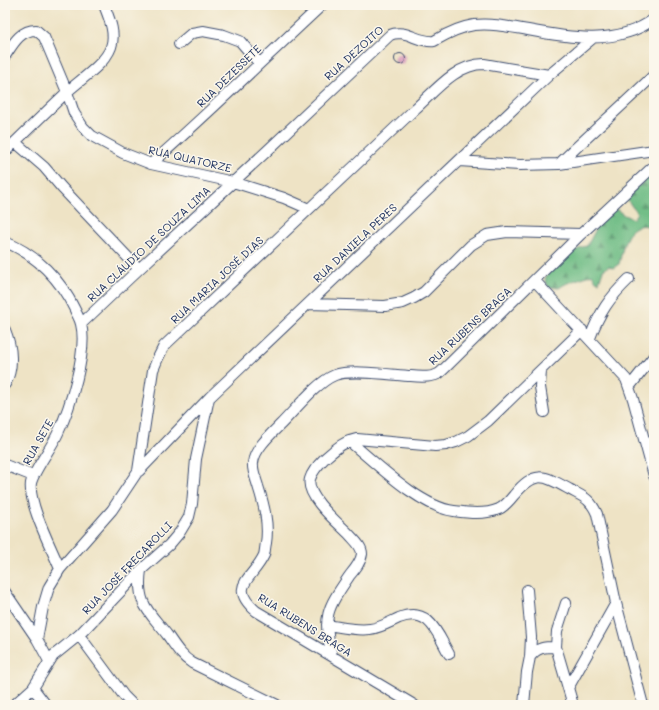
<svg xmlns="http://www.w3.org/2000/svg" width="659" height="710" viewBox="0 0 659 710" font-family="Mali,sans-serif">
<style>
.forest{fill:url(#forest-firs);stroke:#467672}
.building{fill:url(#building-back-hatch)}
.lines{fill:none;stroke-linecap:round;stroke-linejoin:round}
.minor-casing{stroke:#3b4a6d;stroke-width:12}
.minor{stroke:#fff;stroke-width:10}
.labels{text-anchor:middle;stroke-width:3;stroke-linejoin:round;paint-order:stroke}
.street-label{font-size:11px;fill:#1b2f5e;stroke:#fbf7ec}
</style>
<defs>
<pattern id="forest-firs" width="22" height="20" patternUnits="userSpaceOnUse"><rect width="22" height="20" fill="#72be87"/><path d="M5 1l3.5 6h-7zM16 11l3.5 6h-7z" fill="#5d9b72"/></pattern>
<pattern id="building-back-hatch" width="6" height="6" patternUnits="userSpaceOnUse"><rect width="6" height="6" fill="#dfa2c1"/><path d="M-1 5l2 2M0 0l6 6M5-1l2 2" fill="none" stroke="#b484a0"/></pattern>
</defs>
<rect width="100%" height="100%" fill="#fbf7ec"/>
<filter id="ink" filterUnits="userSpaceOnUse"><feTurbulence type="fractalNoise" baseFrequency=".025" numOctaves="2"/><feDisplacementMap in="SourceGraphic" scale="8" xChannelSelector="R" yChannelSelector="G"/><feConvolveMatrix kernelMatrix="1 2 1 2 8 2 1 2 1" color-interpolation-filters="sRGB"/></filter>
<filter id="wash" filterUnits="userSpaceOnUse"><feTurbulence type="fractalNoise" baseFrequency=".012" numOctaves="4" result="noise"/><feDisplacementMap in="SourceGraphic" scale="16" xChannelSelector="R" yChannelSelector="G"/><feGaussianBlur stdDeviation="0.9" result="paint"/><feColorMatrix in="noise" values="0 0 0 0 0 0 0 0 0 0 0 0 0 0 0 0 0 1.4 0 .05"/><feComposite in="paint" operator="in"/></filter>
<g filter="url(#wash)">
<rect width="100%" height="100%" fill="#eee3c5"/>
<!-- forest -->
<path class="forest" d="M654,173C654,186 658,218 648,226C626,221 623,249 619,264L613,268L609,266L603,270L599,282L596,281L592,274C581,279 568,281 559,288L548,287L545,279L549,271L568,253C575,253 579,247 587,246L595,231L596,226L608,214L616,209L624,215L633,219L637,213L628,201V194Z"/>
<g id="blocks">
<!-- building -->
<path class="building" d="M394.5 59a5.5 5.5 0 1 1 11 0a5.5 5.5 0 1 1-11 0Z"/>
</g>
</g>
<g filter="url(#ink)">
<use href="#blocks" fill-opacity="0" stroke="#3b4a6d" stroke-width="1"/>
<g class="lines">
<!-- minor casing -->
<g class="minor-casing">
<path id="minor" d="M179,44L192,33L203,31L224,35L240,41L259,63
M5,56C13,44 20,30 36,30L44,37L67,92L74,113L83,127L92,136L123,153L151,164L233,182L284,198L309,209
M15,142L44,167L62,188L139,269
M5,152C25,132 46,112 67,92C80,80 105,64 111,47C116,33 109,18 104,5
M459,161L520,165L559,164L654,150
M151,164C210,112 265,58 322,5
M559,164C590,134 623,105 654,75
M5,242C36,254 61,280 75,310C77,315 80,319 81,324C88,351 70,408 58,433C52,447 34,470 31,483C28,504 52,549 60,569
M535,281L626,379L633,399L654,476
M308,304L385,306L403,303L414,298L424,292L471,245L487,235L507,232L581,234
M81,324L139,269L267,151L390,35C405,28 418,43 434,41C446,34 459,27 474,25C492,23 510,27 528,30C569,38 618,46 654,19
M5,330C12,347 14,368 5,384
M590,338C599,313 610,297 629,279
M541,370L540,387L544,412
M630,386L654,356
M349,441C376,463 420,507 454,511C468,513 485,515 499,509C505,506 510,500 514,495C535,470 543,475 569,489C583,497 590,498 597,514L616,603L643,705
M5,465L33,476
M139,471L210,397L549,75L593,38
M141,570C136,605 149,611 168,636C175,646 181,656 192,663L277,705
M5,592L37,639L49,661
M566,603L557,631L556,647L573,705
M327,625C341,627 356,631 370,629C380,628 390,622 399,618C429,606 437,633 449,654
M79,635L124,696L133,705
M37,639L43,607L49,587L60,569L112,510L138,471L153,370L158,358L164,346L416,108C435,91 456,64 484,64L549,75
M332,656C322,615 327,609 350,575C355,569 361,562 362,554C362,546 354,540 349,534C338,523 305,496 310,479C312,472 319,464 324,459C336,449 342,442 357,439L435,446L446,445L456,442L468,436L488,421L582,330
M530,657C537,647 545,647 556,647
M33,688L46,705
M568,688L616,603
M14,705L33,688L53,656L79,635L141,570L169,545L180,532L189,517L192,504L196,459L209,398
M414,705L256,611C227,586 253,579 264,555C265,552 265,547 266,543C269,524 264,505 258,486C256,479 252,470 253,463C254,449 272,433 281,424C295,410 317,382 335,375C351,369 392,375 411,376C419,377 430,378 438,374C440,373 443,370 445,368L581,234L654,166
M524,705L527,672L530,657L531,637L527,590"/>
</g>
<!-- minor -->
<use href="#minor" class="minor"/>
</g>
</g>
<g class="labels">
<!-- street labels -->
<g class="street-label">
<text transform="translate(354 53) rotate(-42)" y="4">RUA DEZOITO</text>
<text transform="translate(229 76) rotate(-44)" y="4">RUA DEZESSETE</text>
<text transform="translate(190 159) rotate(13)" y="4">RUA QUATORZE</text>
<text transform="translate(355 243) rotate(-43)" y="4">RUA DANIELA PERES</text>
<text transform="translate(149 244) rotate(-43)" y="4">RUA CLÁUDIO DE SOUZA LIMA</text>
<text transform="translate(217 280) rotate(-43)" y="4">RUA MARIA JOSÉ DIAS</text>
<text transform="translate(470 326) rotate(-43)" y="4">RUA RUBENS BRAGA</text>
<text transform="translate(38 442) rotate(-61)" y="4">RUA SETE</text>
<text transform="translate(127 568) rotate(-46)" y="4">RUA JOSÉ FRECAROLLI</text>
<text transform="translate(305 625) rotate(32)" y="4">RUA RUBENS BRAGA</text>
</g>
</g>
<!-- margin -->
<rect width="659" height="710" fill="none" stroke="#fbf7ec" stroke-width="20"/>
</svg>
